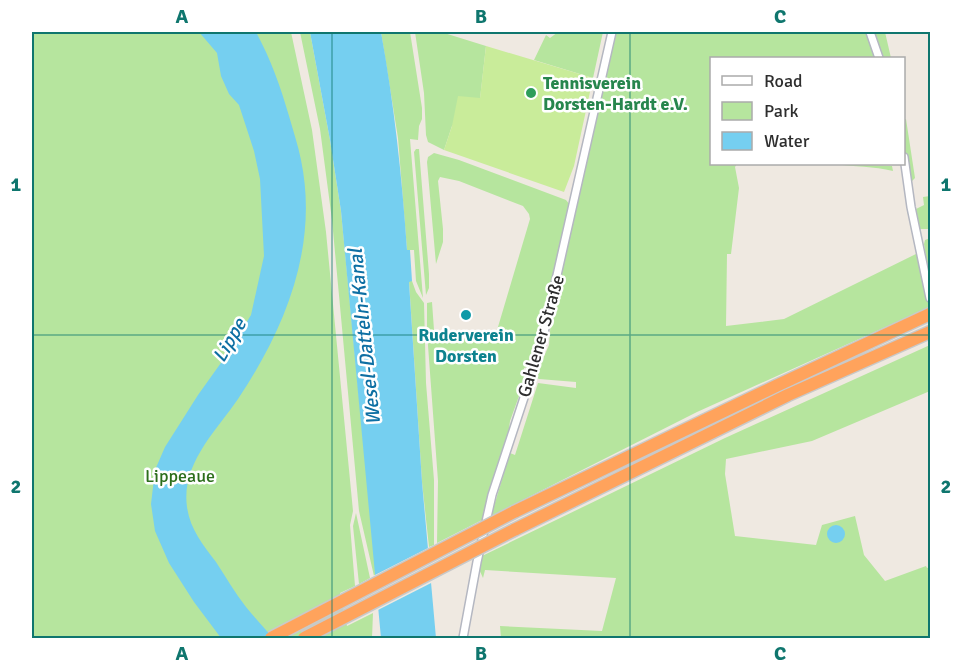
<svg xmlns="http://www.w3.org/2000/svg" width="962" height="670" viewBox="0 0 962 670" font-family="Signika,sans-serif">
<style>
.green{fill:#b6e59e}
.pitch{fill:#c9ec9a}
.water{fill:#75cff0}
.pier{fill:#efe9e1}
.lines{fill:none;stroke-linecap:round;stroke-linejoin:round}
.street-casing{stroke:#b4b7c1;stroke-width:10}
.highway-casing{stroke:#c9c9c9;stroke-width:15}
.street{stroke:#fff;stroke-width:7}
.highway{stroke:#ffa35c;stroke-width:12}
.highway-bridge-casing{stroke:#c9c9c9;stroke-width:15;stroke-linecap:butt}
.highway-bridge{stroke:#ffa35c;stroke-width:12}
.grid{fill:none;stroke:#0f766e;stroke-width:1.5;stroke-opacity:0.55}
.leisure-dot{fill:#2e9e5b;stroke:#fff;stroke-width:2}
.culture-dot{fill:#0f9aa8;stroke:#fff;stroke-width:2}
.labels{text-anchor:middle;stroke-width:5;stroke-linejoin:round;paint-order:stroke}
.leisure-label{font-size:18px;font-weight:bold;fill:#27864d;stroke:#fff;text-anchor:start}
.culture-label{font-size:18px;font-weight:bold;fill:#0d838f;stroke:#fff}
.street-label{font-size:18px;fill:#2e2e2e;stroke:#fff}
.park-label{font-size:18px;fill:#2c6e1b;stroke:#fff}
.water-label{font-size:20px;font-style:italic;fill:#0d6fa3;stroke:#fff}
.neatline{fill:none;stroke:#0f766e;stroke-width:2}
.grid-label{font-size:20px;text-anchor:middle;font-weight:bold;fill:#0f766e}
</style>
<rect width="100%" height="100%" fill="#efe9e1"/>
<!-- green -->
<path class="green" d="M32,32H291L312,130L326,232L353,511L350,525L355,586L340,593V595L347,626L373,613L372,638H32Z
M300,32H310L330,140L341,211L376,573L374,576L359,511L332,220L320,129Z
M381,32H410L422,108V119L419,126L418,140L410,139L423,298L416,281L414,250H407L398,138Z
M415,32H441L486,46L480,99L452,126L444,150L428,142L426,135L424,93Z
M558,32H603L593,78L534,60L546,35L550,38Z
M614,32H867L875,58H712V164H737L735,167L739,188L731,254H727L726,326L784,319L918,253L907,211L909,212L930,307L697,412L491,516L510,453L515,455L538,383L576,388V382L539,379L535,377L549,345L551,319Z
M872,32H885L891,58H881Z
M906,119L915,178L912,181L910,180L904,146V120Z
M416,149H419L429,274V288L426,295L414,152Z
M434,153L459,160L566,200L570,205L531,366L524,368V371L527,374L510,421L508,436L482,520L437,543L438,481L427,332V303L432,302L434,330L474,331V335L495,337L530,219L529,214L523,206L459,181L440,177L438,181L443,229V242L436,264L427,162L428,157Z
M835,164L892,166L893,171C874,166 854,167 835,164Z
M930,196V229H920L916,209L924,205L923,197Z
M930,238V285L924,244L925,240Z
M409,281H412L416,292L424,303L426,383L434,480V545L429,547L422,482Z
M930,345V391L812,441L726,459L725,474L735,536L816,545L822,525L855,516L864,555L885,581L926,566L927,568L930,567V638H501L500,626L602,631L616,578L485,570L483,578L479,569L482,556L725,438Z
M356,513L370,578L359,584L353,526Z"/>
<!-- pitch -->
<path class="pitch" d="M486,46L593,78L574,166L564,192L444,150L452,126L458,96L480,98Z"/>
<!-- water -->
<path class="water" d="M199,32H256C271,60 280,85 289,116C293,130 298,145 301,160C319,246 285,329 238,399C216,431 181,464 187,507C190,529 203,545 216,562C226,577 235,593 246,607C255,618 264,628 273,638H221L194,602L169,563L155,531L151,504L155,470L165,447L198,395L228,353L251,315L264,256L260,179L254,151L239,105L229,94L221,76L217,53Z
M310,32H381C394,104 402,176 407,250H410L412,281L409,282L422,482L436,638H381L341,211L330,140Z
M827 534a9 9 0 1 1 18 0a9 9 0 1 1-18 0Z"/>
<!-- pier -->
<path class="pier" d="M432,546L435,581L376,611L373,576Z"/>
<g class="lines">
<!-- street casing -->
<g class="street-casing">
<path id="street" d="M870,32L879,58
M904,157L911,207L930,298
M463,638L477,562L492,495L541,346L612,32"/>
</g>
<!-- highway casing -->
<g class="highway-casing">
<path id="highway" d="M514,512L776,386L930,314
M514,530L788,395L930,332"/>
</g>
<!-- street -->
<use href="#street" class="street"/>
<!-- highway -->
<use href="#highway" class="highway"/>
<!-- highway-bridge casing -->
<g class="highway-bridge-casing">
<path id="highway-bridge" d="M271,638L514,512
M304,638L514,530"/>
</g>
<!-- highway-bridge -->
<use href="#highway-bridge" class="highway-bridge"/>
</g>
<!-- grid -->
<path class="grid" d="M332,32V638M630,32V638M32,335H930"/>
<!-- markers -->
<circle class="leisure-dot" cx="531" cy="93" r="6"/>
<circle class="culture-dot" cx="466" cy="315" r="6"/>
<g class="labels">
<!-- leisure labels -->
<g class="leisure-label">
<text x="543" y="89">Tennisverein<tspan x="543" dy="21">Dorsten-Hardt e.V.</tspan></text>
</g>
<!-- culture labels -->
<g class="culture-label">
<text x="466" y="341">Ruderverein<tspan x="466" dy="21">Dorsten</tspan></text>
</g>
<!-- street labels -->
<g class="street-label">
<text transform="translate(541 336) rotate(-74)" y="6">Gahlener Straße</text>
</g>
<!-- park labels -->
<g class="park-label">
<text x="180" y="482">Lippeaue</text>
</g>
<!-- water labels -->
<g class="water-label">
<text transform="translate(364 337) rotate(-96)" y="7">Wesel-Datteln-Kanal</text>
<text transform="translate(229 340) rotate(-60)" y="7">Lippe</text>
</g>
</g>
<!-- border -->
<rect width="962" height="670" fill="none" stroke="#ffffff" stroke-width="66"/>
<!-- legend -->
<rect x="710" y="57" width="195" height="108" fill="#ffffff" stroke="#ababab" stroke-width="1.5"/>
<rect x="722" y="76" width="30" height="9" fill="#ffffff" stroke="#ababab" stroke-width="1.5"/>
<text x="764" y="87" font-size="18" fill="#2e2e2e">Road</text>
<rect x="722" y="102" width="30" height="18" fill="#b6e59e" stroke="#ababab" stroke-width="1.5"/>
<text x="764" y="117" font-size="18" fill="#2e2e2e">Park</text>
<rect x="722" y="132" width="30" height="18" fill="#75cff0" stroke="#ababab" stroke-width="1.5"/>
<text x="764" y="147" font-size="18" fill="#2e2e2e">Water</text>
<rect x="33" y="33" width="896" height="604" class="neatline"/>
<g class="grid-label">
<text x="182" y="23">A</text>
<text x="481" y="23">B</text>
<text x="780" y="23">C</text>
<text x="16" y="191">1</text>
<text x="946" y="191">1</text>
<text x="16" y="493">2</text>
<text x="946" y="493">2</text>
<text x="182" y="660">A</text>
<text x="481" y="660">B</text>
<text x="780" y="660">C</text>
</g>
</svg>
